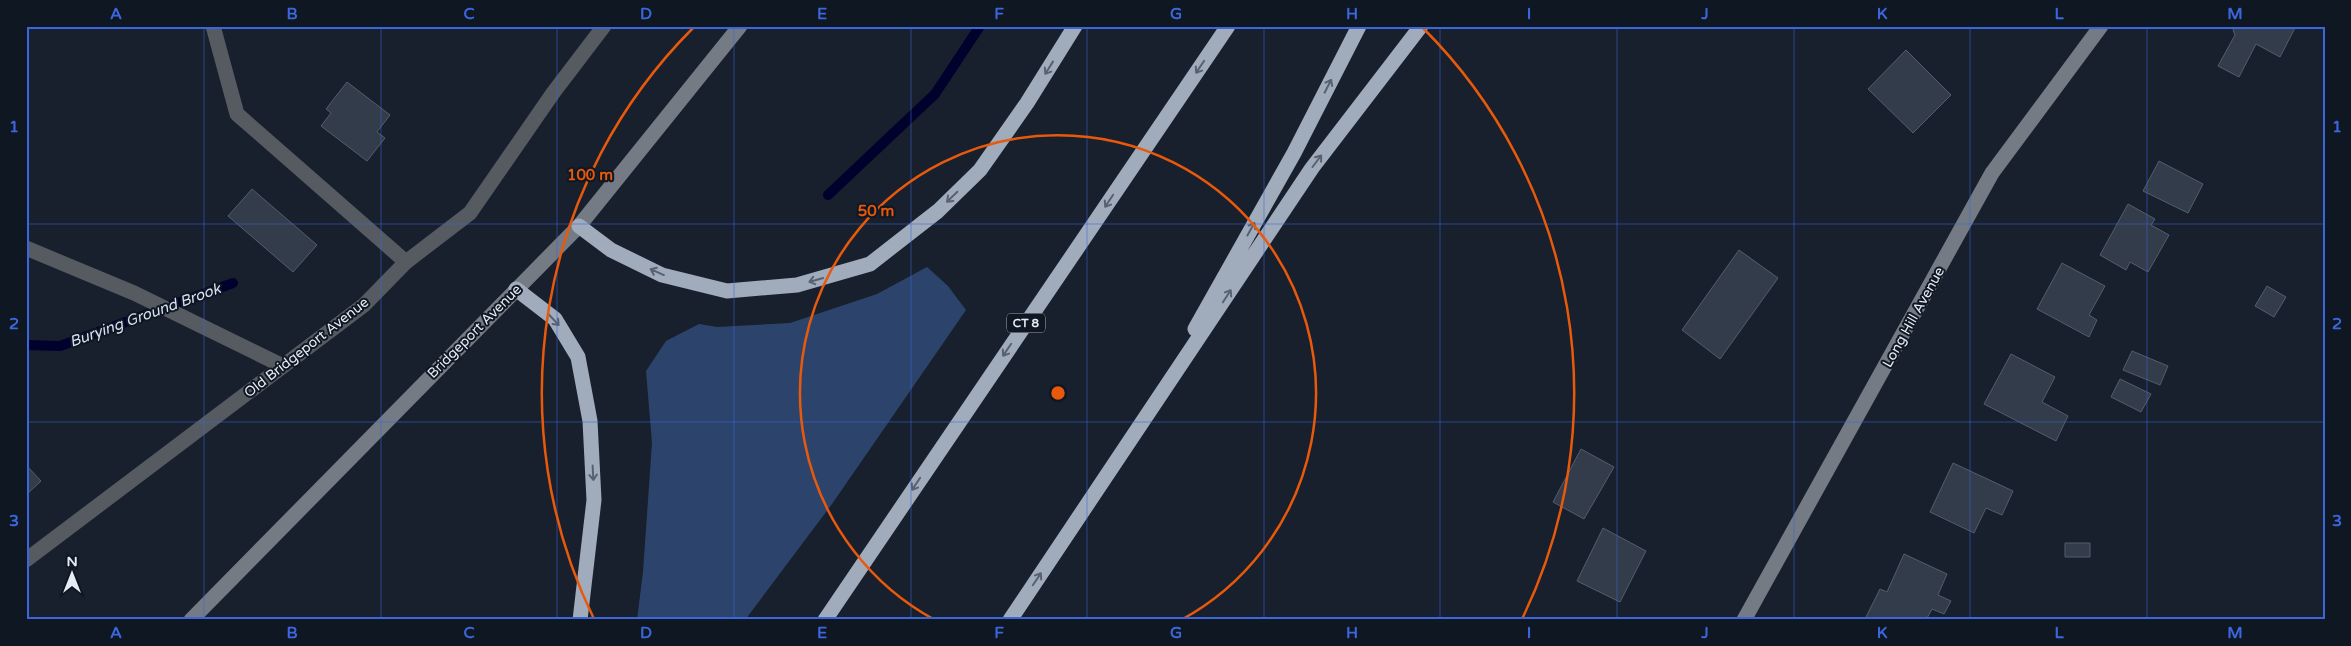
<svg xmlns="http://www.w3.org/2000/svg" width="2351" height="646" viewBox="0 0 2351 646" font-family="'Varela Round',sans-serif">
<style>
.green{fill:#2c446c}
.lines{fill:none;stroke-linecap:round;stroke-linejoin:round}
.stream{stroke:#00012d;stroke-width:10}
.building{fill:#333c4a;stroke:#545d6c}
.lane{stroke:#565a61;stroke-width:15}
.street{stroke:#565a61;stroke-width:15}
.secondary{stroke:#747b85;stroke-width:15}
.highway{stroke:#a0abbc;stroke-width:15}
.oneway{stroke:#586170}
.grid{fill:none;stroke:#3b66dc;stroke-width:1;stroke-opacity:0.55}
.ring{fill:none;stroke:#e8590c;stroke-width:2.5}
.labels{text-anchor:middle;stroke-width:4;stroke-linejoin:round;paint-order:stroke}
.shield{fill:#0f1723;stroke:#a6abb5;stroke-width:1}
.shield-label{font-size:12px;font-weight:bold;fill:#e6ebf4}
.street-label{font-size:14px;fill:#e6ebf4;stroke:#0f1723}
.water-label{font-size:15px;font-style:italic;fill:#d8e2f2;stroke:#0f1723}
.centre{fill:#e8590c;stroke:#0f1723;stroke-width:2.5}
.ring-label{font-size:15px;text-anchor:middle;font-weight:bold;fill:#e8590c;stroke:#0f1723;stroke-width:4;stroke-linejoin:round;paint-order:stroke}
.neatline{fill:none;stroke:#3b66dc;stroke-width:2}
.grid-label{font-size:16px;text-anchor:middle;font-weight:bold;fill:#3b66dc}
</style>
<rect width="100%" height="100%" fill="#18202d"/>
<!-- green -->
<path class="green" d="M927,267L948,286L966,310L832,504L745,620H637L643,572L652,443L646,371L666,341L699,324L717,327L790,323L877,294Z"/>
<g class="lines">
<!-- stream -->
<path class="stream" d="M828,195L935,94L980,26
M26,345L60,346L233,283"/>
</g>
<!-- building -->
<path class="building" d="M2235,26H2296L2280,57L2256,44L2239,77L2218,66L2235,35L2233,30Z
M1906,50L1951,95L1913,133L1868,89Z
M347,82L390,115L377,132L385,138L367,161L321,126L331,113L326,109Z
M2159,161L2203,184L2188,213L2143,191Z
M252,189L317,245L293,272L228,216Z
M2128,204L2155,219L2151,225L2169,235L2148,272L2130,262L2126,270L2100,255Z
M1739,250L1778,278L1720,359L1682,330Z
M2062,263L2105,286L2089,315L2097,320L2089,337L2037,309Z
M2267,286L2286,297L2274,317L2255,306Z
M2132,351L2168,366L2160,385L2123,370Z
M2011,354L2055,377L2042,402L2068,416L2056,441L1984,404Z
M2120,379L2151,394L2141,412L2111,397Z
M1581,449L1614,467L1584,519L1553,502Z
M1953,463L2013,491L2002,515L1986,508L1974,533L1930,512Z
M26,465L41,481L26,495Z
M1603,528L1646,551L1620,602L1577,581Z
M2065,543H2090V557H2065Z
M1904,554L1947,574L1938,595L1951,601L1944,614L1932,609L1926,620L1865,619L1880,589L1887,592Z"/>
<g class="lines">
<!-- lane -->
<path class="lane" d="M213,26L237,114L406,262
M26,248L134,293L283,366"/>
<!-- street -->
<path class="street" d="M26,560L364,305L406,262L470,213L553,93L604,26"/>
<!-- secondary -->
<path class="secondary" d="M191,620L579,226L740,26
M1744,620L1992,173L2101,26"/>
<!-- highway -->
<path class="highway" d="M579,226L611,250L662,275L727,291L797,285L870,264L938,211L980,170L1027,103L1075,26
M516,289L555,319L578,357L590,421L594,500L580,620
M1195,329L1294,153L1359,26
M825,620L1228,26
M1010,620L1312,168L1421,26"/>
</g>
<!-- one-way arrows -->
<defs><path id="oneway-shaft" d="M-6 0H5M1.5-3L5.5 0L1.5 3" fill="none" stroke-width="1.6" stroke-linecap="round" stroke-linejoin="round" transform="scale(1.25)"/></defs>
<g class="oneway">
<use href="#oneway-shaft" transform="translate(1200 67) rotate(124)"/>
<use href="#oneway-shaft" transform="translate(1049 68) rotate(122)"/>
<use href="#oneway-shaft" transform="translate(1328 86) rotate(-63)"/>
<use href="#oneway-shaft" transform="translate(1317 161) rotate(-53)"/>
<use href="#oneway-shaft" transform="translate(952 197) rotate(136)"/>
<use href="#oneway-shaft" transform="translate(1109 201) rotate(124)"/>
<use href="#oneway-shaft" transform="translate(1251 229) rotate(-61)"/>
<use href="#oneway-shaft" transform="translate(657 272) rotate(-156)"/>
<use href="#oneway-shaft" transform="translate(816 280) rotate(164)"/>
<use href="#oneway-shaft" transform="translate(1227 296) rotate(-57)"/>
<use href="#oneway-shaft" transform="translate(554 320) rotate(47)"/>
<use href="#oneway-shaft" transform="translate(1007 350) rotate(124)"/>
<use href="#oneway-shaft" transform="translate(593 473) rotate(87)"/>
<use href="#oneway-shaft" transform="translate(916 484) rotate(124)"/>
<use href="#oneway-shaft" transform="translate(1037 579) rotate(-56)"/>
</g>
<!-- grid -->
<path class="grid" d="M204,26V620M381,26V620M557,26V620M734,26V620M911,26V620M1087,26V620M1264,26V620M1440,26V620M1617,26V620M1794,26V620M1970,26V620M2147,26V620M26,224H2325M26,422H2325"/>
<!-- distance rings -->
<g class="ring">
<path d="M935 620A258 258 0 1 1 1181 620"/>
<path d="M594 619A516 516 0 0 1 693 28M1423 28A516 516 0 0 1 1522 619"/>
</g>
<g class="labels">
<!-- shield labels -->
<rect class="shield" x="1007" y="313.5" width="38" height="19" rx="4"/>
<g class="shield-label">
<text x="1026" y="327">CT 8</text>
</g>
<!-- street labels -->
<g class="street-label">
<text transform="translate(1913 317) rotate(-61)" y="5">Long Hill Avenue</text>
<text transform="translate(474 331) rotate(-45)" y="5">Bridgeport Avenue</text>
<text transform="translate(306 347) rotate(-38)" y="5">Old Bridgeport Avenue</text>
</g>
<!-- water labels -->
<g class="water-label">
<text transform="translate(145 315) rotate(-20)" y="5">Burying Ground Brook</text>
</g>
</g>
<circle cx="1058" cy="393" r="8" class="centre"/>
<g class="ring-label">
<text x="590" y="180">100 m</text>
<text x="876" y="216">50 m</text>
</g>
<!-- border -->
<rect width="2351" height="646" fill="none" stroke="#0f1723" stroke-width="55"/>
<!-- north arrow -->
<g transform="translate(72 574)" stroke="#0f1723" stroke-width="4" paint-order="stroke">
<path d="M0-4L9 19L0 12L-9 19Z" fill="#e6ebf4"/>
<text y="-8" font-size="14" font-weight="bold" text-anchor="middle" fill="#e6ebf4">N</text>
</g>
<rect x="28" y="28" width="2296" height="590" class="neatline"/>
<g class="grid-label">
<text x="116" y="19">A</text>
<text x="292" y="19">B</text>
<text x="469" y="19">C</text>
<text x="646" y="19">D</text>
<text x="822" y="19">E</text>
<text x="999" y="19">F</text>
<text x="1176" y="19">G</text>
<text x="1352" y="19">H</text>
<text x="1529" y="19">I</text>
<text x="1705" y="19">J</text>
<text x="1882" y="19">K</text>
<text x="2059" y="19">L</text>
<text x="2235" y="19">M</text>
<text x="14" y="132">1</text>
<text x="2337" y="132">1</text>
<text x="14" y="329">2</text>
<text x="2337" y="329">2</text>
<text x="14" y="526">3</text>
<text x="2337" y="526">3</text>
<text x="116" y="638">A</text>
<text x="292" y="638">B</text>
<text x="469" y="638">C</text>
<text x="646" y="638">D</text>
<text x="822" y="638">E</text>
<text x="999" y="638">F</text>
<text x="1176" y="638">G</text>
<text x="1352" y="638">H</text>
<text x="1529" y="638">I</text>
<text x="1705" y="638">J</text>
<text x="1882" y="638">K</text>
<text x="2059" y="638">L</text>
<text x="2235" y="638">M</text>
</g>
</svg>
